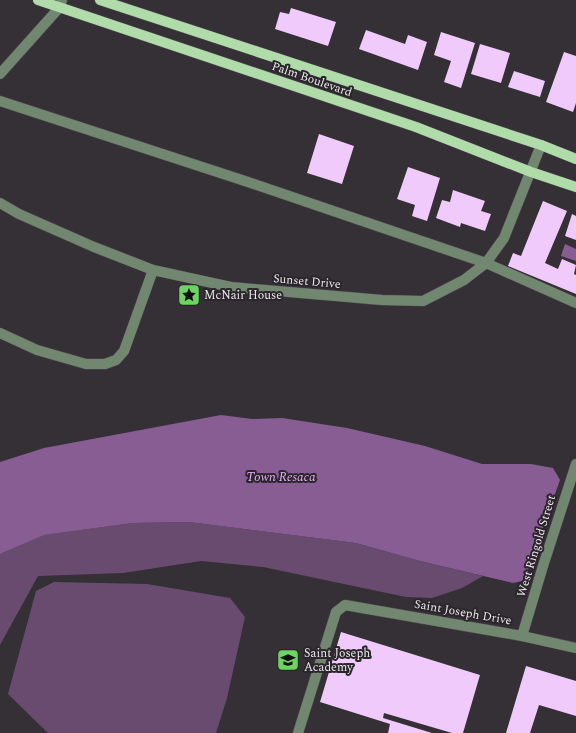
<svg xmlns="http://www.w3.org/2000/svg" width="576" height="733" viewBox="0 0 576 733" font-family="Spectral,serif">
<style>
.green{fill:#694b70}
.water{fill:#885d93}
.building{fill:#f0cafa}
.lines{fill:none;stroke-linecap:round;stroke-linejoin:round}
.minor-casing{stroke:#524d53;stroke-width:11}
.major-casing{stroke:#524d53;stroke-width:11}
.minor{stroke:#72876f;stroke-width:10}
.major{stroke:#b0dcaa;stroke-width:10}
.labels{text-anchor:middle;stroke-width:4;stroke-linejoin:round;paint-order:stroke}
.street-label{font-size:12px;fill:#ebe8ec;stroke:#2b262c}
.poi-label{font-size:12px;fill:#ebe8ec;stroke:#2b262c;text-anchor:start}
.water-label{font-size:13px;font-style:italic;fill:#eaacfa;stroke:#2b262c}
</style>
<rect width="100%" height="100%" fill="#353036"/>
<!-- green -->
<path class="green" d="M189,522L356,543L420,561L483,576L462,588L432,598L406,597L263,567L201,561L123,573L38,576L0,645V554L43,535L133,523Z
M54,582L147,584L230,598L245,617L227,698L216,733H48L8,694L36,591Z"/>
<!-- water -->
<path class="water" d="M565,244L576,249V261L561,256Z
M221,415L252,419L282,418L347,428L425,446L482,464H531L553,468L560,480L527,573L522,581L513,583L420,561L356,543L189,522L133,523L44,535L0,554V462L44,448Z"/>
<!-- building -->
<path class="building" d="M291,8L336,22L328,46L275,29L280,12L289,14Z
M366,30L405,44L408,35L427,42L418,70L359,49Z
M441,32L475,43L461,88L444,82L451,61L434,55Z
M480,44L510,53L501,83L471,74Z
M564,52L576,56V103L573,112L546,102Z
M514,71L545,81L540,97L508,87Z
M319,134L354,146L342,184L307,173Z
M408,167L440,178L427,221L412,216L415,205L397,199Z
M453,190L485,201L481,211L491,214L485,231L461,223L460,227L436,218L442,200L450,202Z
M543,201L567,211L545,263L558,269L562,259L576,265L574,274L576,275V294L508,266L513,253L521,256Z
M572,214L576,216V240L565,236Z
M341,632L480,675L463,733H452L384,713L383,718L432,733H388L390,724L320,702Z
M526,666L576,681V716L539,705L530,733H506Z"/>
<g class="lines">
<!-- minor casing -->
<g class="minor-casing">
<path id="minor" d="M0,74L59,8L62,0
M0,101L245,181L486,263L576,303
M0,203L19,214L94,247L153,270L231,287L382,300L423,301L464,280L486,263L504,238L541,145
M0,333L37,350L86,364H105L116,360L124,351L153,270
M522,636L543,566L576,464
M298,733L336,612L345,605L522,636L576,648"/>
</g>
<!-- major casing -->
<g class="major-casing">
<path id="major" d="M38,0L416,127L531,172L576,187
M100,0L541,145L576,159"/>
</g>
<!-- minor -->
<use href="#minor" class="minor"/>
<!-- major -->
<use href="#major" class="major"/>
</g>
<!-- icons -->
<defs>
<g id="sight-square" transform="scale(1.15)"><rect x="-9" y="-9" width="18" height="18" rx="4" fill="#6dd361" stroke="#2b262c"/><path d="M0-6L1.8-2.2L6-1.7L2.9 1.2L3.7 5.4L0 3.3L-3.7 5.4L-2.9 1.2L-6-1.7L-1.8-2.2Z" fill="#111"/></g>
<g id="school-square" transform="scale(1.15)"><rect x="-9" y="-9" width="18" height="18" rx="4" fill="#6dd361" stroke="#2b262c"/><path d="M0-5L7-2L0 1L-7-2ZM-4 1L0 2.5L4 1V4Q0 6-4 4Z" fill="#111"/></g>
</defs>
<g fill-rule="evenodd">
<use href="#sight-square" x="189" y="295"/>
<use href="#school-square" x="288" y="660"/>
</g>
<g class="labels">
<!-- street labels -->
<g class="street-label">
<text transform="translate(312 79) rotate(19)" y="4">Palm Boulevard</text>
<text transform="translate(307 281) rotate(5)" y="4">Sunset Drive</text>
<text transform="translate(536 546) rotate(-73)" y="4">West Ringold Street</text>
<text transform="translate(463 612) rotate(10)" y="4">Saint Joseph Drive</text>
</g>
<!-- poi labels -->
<g class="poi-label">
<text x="204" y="299">McNair House</text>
<text x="304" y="657">Saint Joseph<tspan x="304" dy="14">Academy</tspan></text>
</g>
<!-- water labels -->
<g class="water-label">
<text x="281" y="481">Town Resaca</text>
</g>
</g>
</svg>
